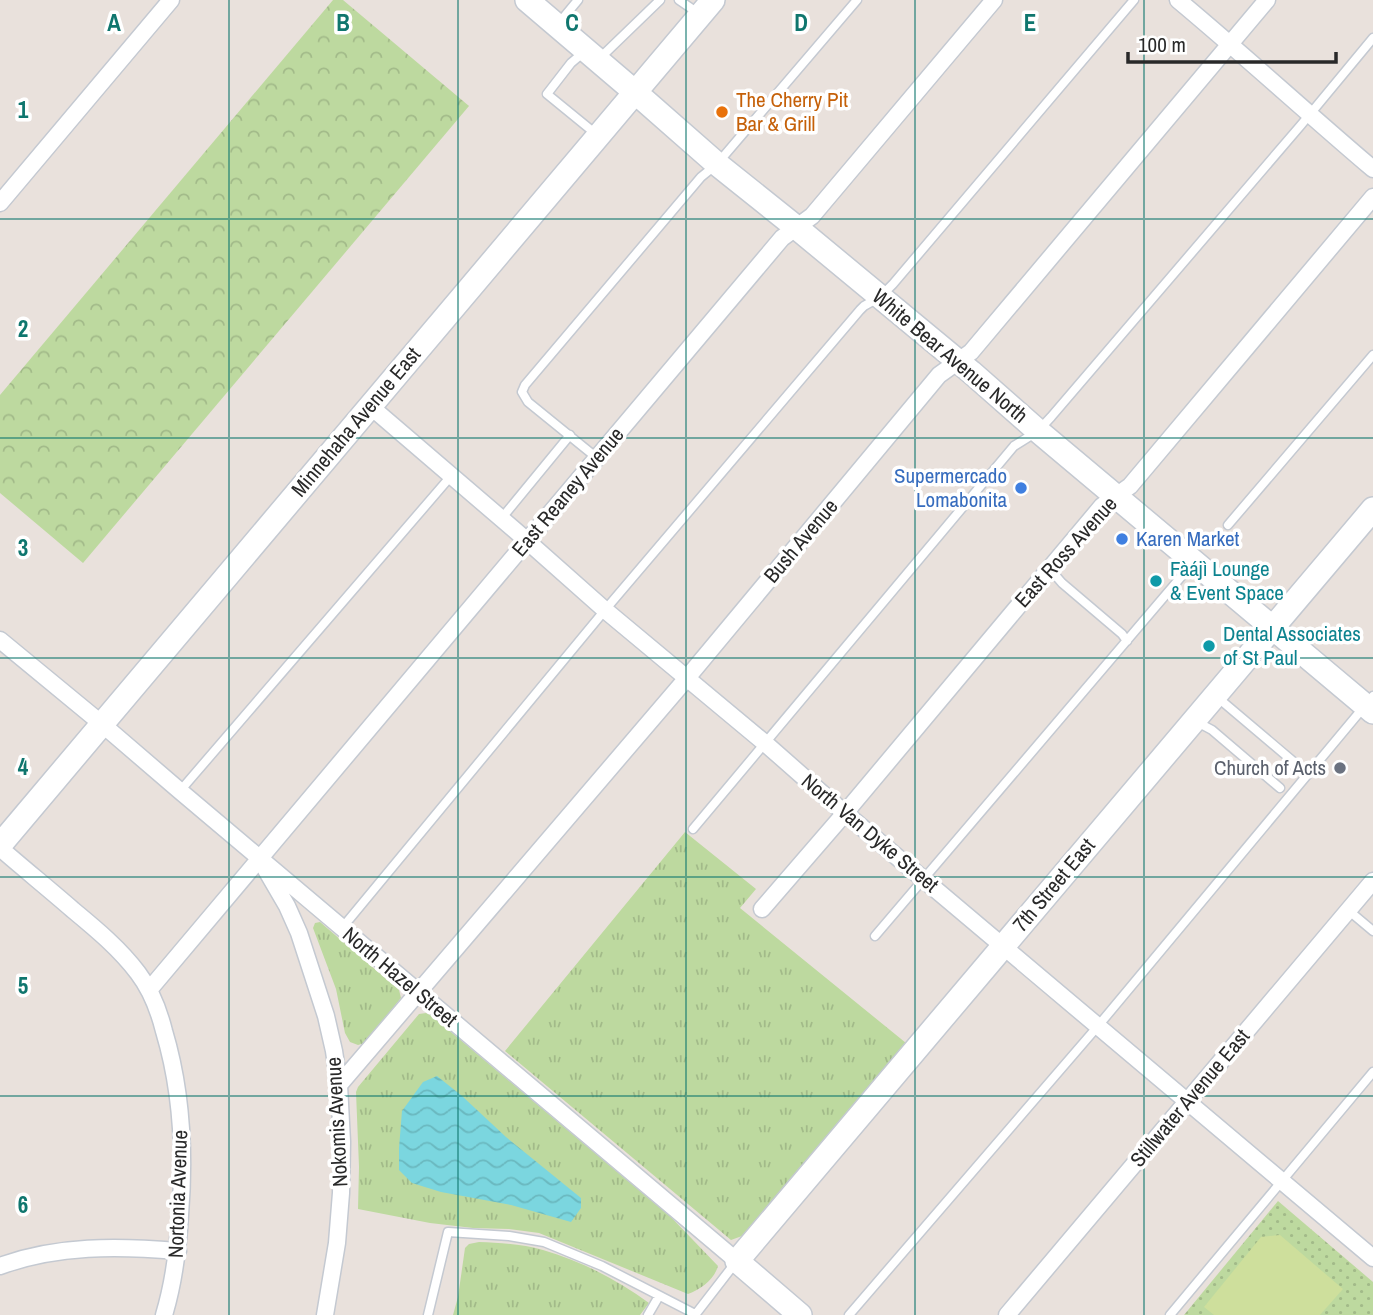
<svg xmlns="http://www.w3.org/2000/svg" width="1373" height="1315" viewBox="0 0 1373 1315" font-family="'Archivo Narrow',sans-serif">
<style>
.grass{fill:url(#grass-tufts)}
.forest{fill:url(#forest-crowns)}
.park{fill:url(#park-dots)}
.pitch{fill:#cedf9c}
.water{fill:url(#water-waves)}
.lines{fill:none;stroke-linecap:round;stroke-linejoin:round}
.lane-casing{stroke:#c4c9d1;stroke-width:11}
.street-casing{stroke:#c4c9d1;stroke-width:19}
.secondary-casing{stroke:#c4c9d1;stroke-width:26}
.lane{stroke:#fff;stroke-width:8}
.street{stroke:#fff;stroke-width:16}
.secondary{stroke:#fff;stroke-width:23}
.grid{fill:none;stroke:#0f766e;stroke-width:2;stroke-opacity:0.55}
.food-dot{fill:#e8710a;stroke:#fff;stroke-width:2.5}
.shop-dot{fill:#3f7fe0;stroke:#fff;stroke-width:2.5}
.culture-dot{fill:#0f9aa8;stroke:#fff;stroke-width:2.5}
.worship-dot{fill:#6b7280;stroke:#fff;stroke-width:2.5}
.labels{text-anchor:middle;stroke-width:7;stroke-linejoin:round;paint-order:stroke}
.food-label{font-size:21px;fill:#c56008;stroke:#fff;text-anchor:start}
.street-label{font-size:21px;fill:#292929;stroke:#fff}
.shop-label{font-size:21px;fill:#366cbe;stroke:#fff;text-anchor:end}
.culture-label{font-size:21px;fill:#0d838f;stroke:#fff;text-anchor:start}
.worship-label{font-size:21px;fill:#5b616d;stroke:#fff;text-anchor:end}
.grid-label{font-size:23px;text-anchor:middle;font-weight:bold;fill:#0f766e;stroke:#fff;stroke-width:7;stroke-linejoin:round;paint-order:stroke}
</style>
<defs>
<pattern id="grass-tufts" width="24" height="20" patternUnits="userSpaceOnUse" patternTransform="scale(1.75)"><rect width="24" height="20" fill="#bdd99f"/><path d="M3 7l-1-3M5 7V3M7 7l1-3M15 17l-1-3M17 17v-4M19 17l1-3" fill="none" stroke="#a2ba89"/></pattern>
<pattern id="forest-crowns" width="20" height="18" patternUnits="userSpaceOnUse" patternTransform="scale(1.75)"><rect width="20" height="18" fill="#bdd99f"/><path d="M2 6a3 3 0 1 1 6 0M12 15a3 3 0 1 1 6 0" fill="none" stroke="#a2ba89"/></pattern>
<pattern id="park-dots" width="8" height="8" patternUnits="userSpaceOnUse" patternTransform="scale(1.75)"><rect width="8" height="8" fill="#bdd99f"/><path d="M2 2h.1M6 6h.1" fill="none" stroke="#a2ba89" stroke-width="1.8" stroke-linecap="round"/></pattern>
<pattern id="water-waves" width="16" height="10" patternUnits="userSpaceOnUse" patternTransform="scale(1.75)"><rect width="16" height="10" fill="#7bd6df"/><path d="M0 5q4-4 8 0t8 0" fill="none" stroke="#6ab8bf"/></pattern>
</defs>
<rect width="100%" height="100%" fill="#e9e1dc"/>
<!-- grass -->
<path class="grass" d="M685,832L756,889L740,908L906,1043L742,1236L731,1240L505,1051Z
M320,922L399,990L401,998L365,1043L358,1045L350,1042L345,1033L336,989L313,928L315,923Z
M426,1013L432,1016L668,1214L718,1266C714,1280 701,1289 688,1294L539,1233L509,1229L473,1228L430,1223L358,1209L359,1167L356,1092L358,1087L419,1014Z
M479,1242C500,1243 523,1244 543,1250C581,1261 618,1280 649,1303L640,1315H453L458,1297L465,1248L469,1244Z"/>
<!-- forest -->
<path class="forest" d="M333,0H343L469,106L83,563L0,493V395Z"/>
<!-- park -->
<path class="park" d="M1278,1201L1373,1282V1315H1184Z"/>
<!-- pitch -->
<path class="pitch" d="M1280,1235L1343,1289L1320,1315H1214L1204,1307L1261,1237Z"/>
<!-- water -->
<path class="water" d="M437,1076L462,1096L506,1137L581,1198V1208L571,1222L511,1205L441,1192L412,1183L399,1170V1148L402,1111L423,1082Z"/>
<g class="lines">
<!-- lane casing -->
<g class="lane-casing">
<path id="lane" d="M679,0L698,13
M559,23L578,0
M584,52L571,63L547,94L596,134
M599,59L660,0
M597,458L528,402L522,392L525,385L701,177L717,164L857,0
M501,519L570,435
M1228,525L1373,355
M1049,568L1062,583L1122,634L1127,641
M1217,697L1308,774
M1197,722L1212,730L1280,788
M180,791L451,476
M693,829L1014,446L1038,431L1051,417L1301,125L1373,38
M1348,910L1373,931
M342,928L605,610L860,310L864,306L880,297L893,284L1134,0
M875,936L1192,564
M428,1315L448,1232L509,1236L544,1242L602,1266L695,1314
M648,1315L659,1296
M695,1315L736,1262
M849,1315L1098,1026L1373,696
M1170,1315L1373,1072"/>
</g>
<!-- street casing -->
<g class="street-casing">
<path id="street" d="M1178,0C1244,55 1307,113 1373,169
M0,203L171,0
M370,406L517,532L605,610L766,744L833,803L1373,1258
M0,640L102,724L180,791L737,1261
M0,848C24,869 49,889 73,910C96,929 120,949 138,973C151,990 159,1011 164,1031C182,1091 185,1153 180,1215C178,1249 174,1282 164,1315
M266,870L287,906L299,933L326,1016L334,1051L339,1085L342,1142L341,1193L337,1243L325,1315
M762,909L845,813L1102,506L1130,486L1373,197
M149,990L782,238L812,216L994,0
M339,1085L687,678L939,375L971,352L1267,0
M0,1266C57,1245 118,1246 178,1251
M1007,1315L1373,881"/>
</g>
<!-- secondary casing -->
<g class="secondary-casing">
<path id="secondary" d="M527,0L635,92L717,164L797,228L971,372L1038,431L1373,712
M0,845L713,0
M800,1315L737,1261L1373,509"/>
</g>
<!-- lane -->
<use href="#lane" class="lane"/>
<!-- street -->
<use href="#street" class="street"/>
<!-- secondary -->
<use href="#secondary" class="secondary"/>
</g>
<!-- grid -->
<path class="grid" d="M229,0V1315M458,0V1315M686,0V1315M915,0V1315M1144,0V1315M0,219H1373M0,438H1373M0,658H1373M0,877H1373M0,1096H1373"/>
<!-- markers -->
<circle class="food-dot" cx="722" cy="112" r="7"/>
<g class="shop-dot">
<circle cx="1021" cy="488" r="7"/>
<circle cx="1122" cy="539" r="7"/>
</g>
<g class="culture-dot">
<circle cx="1156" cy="581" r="7"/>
<circle cx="1209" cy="646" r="7"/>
</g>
<circle class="worship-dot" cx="1340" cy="768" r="7"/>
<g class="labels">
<!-- food labels -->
<g class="food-label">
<text x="736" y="107">The Cherry Pit<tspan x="736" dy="24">Bar &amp; Grill</tspan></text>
</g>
<!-- street labels -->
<g class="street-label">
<text transform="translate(950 356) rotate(40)" y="7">White Bear Avenue North</text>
<text transform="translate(356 422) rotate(-50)" y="7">Minnehaha Avenue East</text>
<text transform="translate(568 492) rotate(-50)" y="7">East Reaney Avenue</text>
<text transform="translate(801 541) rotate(-50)" y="7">Bush Avenue</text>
<text transform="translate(1066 552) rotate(-48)" y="7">East Ross Avenue</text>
<text transform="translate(870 833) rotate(40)" y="7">North Van Dyke Street</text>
<text transform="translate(1054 885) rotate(-50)" y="7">7th Street East</text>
<text transform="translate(400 977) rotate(40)" y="7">North Hazel Street</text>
<text transform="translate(1190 1098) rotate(-50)" y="7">Stillwater Avenue East</text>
<text transform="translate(337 1122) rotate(-93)" y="7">Nokomis Avenue</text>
<text transform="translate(178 1194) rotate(-88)" y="7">Nortonia Avenue</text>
</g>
<!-- shop labels -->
<g class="shop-label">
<text x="1007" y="483">Supermercado<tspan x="1007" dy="24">Lomabonita</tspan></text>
<text x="1136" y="546" text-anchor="start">Karen Market</text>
</g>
<!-- culture labels -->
<g class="culture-label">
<text x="1170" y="576">Fàájì Lounge<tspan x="1170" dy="24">&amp; Event Space</tspan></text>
<text x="1223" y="641">Dental Associates<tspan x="1223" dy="24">of St Paul</tspan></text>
</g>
<!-- worship labels -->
<g class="worship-label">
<text x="1326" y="775">Church of Acts</text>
</g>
</g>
<g class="grid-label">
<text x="114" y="31">A</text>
<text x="343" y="31">B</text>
<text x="572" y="31">C</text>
<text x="801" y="31">D</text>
<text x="1030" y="31">E</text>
<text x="23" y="118">1</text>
<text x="23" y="337">2</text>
<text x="23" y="556">3</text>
<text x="23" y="775">4</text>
<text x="23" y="994">5</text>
<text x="23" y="1213">6</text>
</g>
<!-- scale -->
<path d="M1128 52v10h208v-10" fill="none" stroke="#292929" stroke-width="3.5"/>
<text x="1138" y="52" font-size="21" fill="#292929" stroke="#ffffff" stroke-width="5" paint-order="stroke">100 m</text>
</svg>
